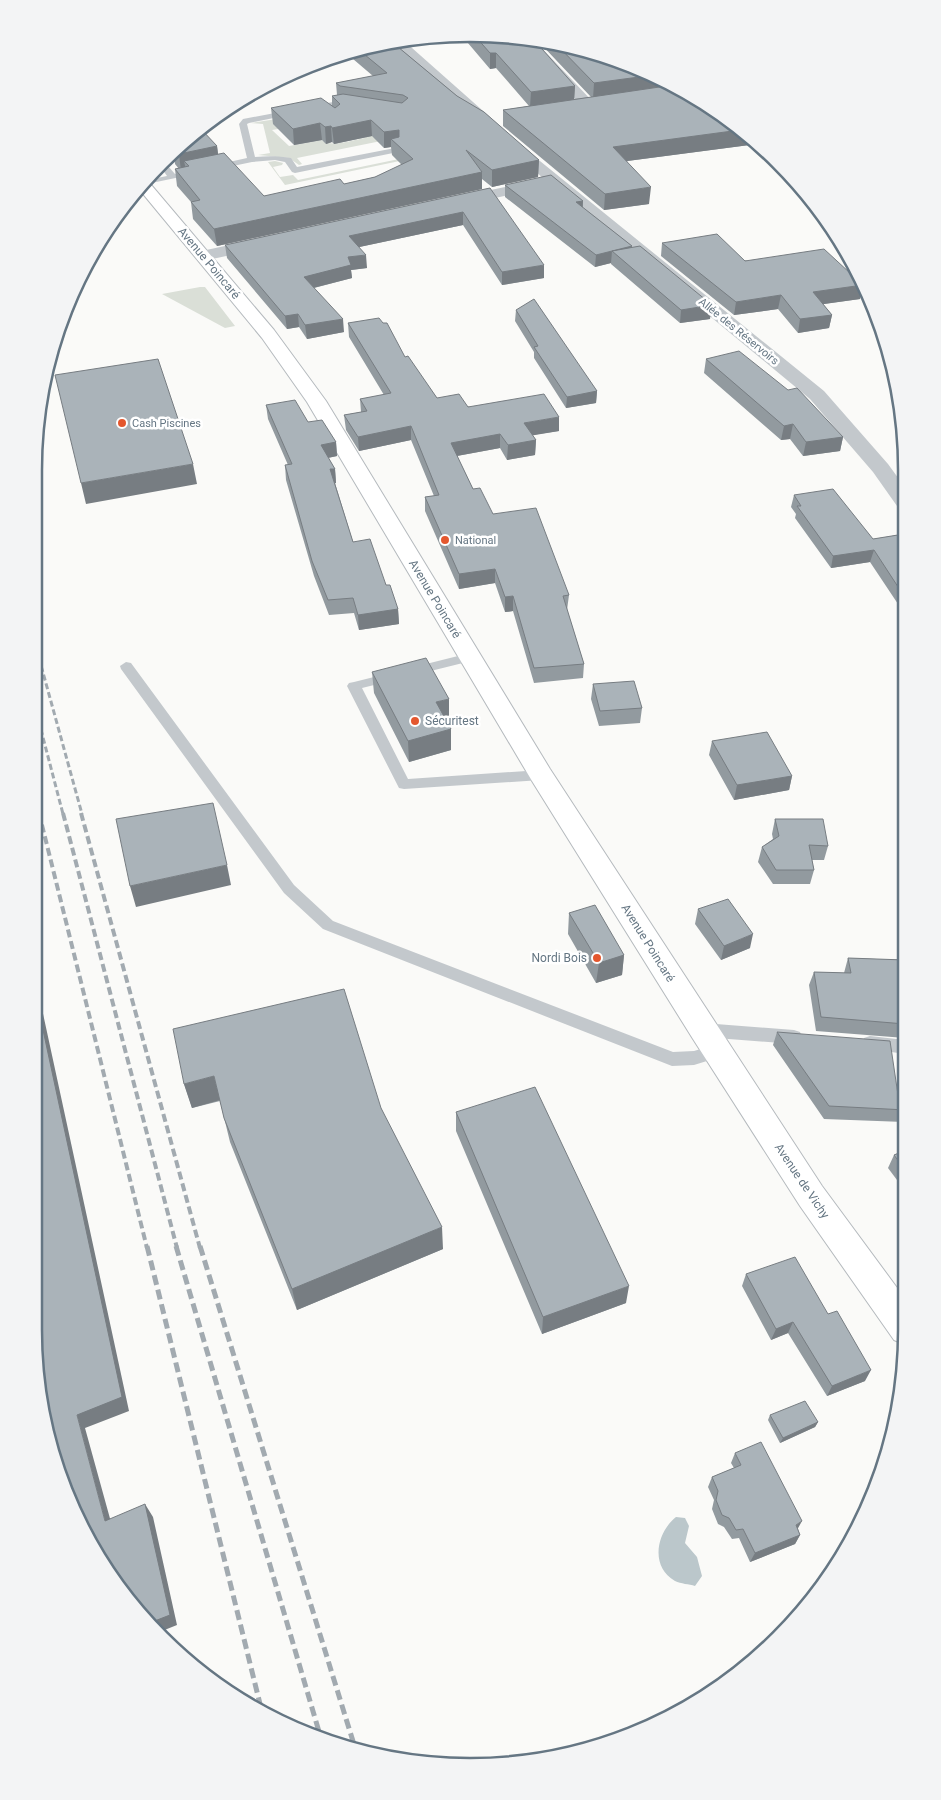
<svg xmlns="http://www.w3.org/2000/svg" width="941" height="1800" viewBox="0 0 941 1800" font-family="Roboto,sans-serif">
<style>
.green{fill:#dadfd7}
.water{fill:#bbc7cb}
.lines{fill:none;stroke-linecap:round;stroke-linejoin:round}
.primary-casing{stroke:#b5babe;stroke-width:2}
.lane{fill:#c3c8cc;fill-rule:evenodd}
.street{fill:#c3c8cc;fill-rule:evenodd}
.primary{fill:#fff;fill-rule:evenodd}
.rail-far2{stroke:#a2aab0;stroke-width:3;stroke-dasharray:6 3;stroke-linecap:butt}
.rail-far1{stroke:#a2aab0;stroke-width:4;stroke-dasharray:8 4;stroke-linecap:butt}
.rail{stroke:#a2aab0;stroke-width:5;stroke-dasharray:10 5;stroke-linecap:butt}
.wall{fill:#929a9f}
.shaded-wall{fill:#777d82}
.building{fill:#aab3b9;stroke:#777d82}
.poi-dot{fill:#e4572e;stroke:#fff;stroke-width:2}
.labels{text-anchor:middle;stroke-width:5;stroke-linejoin:round;paint-order:stroke}
.far-street-label{font-size:11px;fill:#657683;stroke:#fff}
.far-poi-label{font-size:11px;fill:#657683;stroke:#fff;text-anchor:start}
.street-label{font-size:12px;fill:#657683;stroke:#fff}
.poi-label{font-size:12px;fill:#657683;stroke:#fff;text-anchor:start}
.rim{fill:none;stroke:#657683;stroke-width:2.5}
</style>
<rect width="100%" height="100%" fill="#fafaf8"/>
<!-- green -->
<path class="green" d="M283,118L278,129L272,130L289,146L322,140C332,148 352,140 365,138L369,135L391,139L297,158L302,164L299,165L289,158L258,155L270,153L263,124L251,123Z
M414,158L285,185L268,162L275,161L283,163L282,165L273,167L280,177L293,175L298,180L399,159Z
M200,287H205L235,326L225,328L162,294Z"/>
<!-- water -->
<path class="water" d="M676,1517L685,1518L689,1526L685,1543L697,1557L702,1576L695,1586C689,1584 681,1584 675,1581C650,1567 656,1533 676,1517Z"/>
<g class="lines">
<!-- primary casing -->
<g class="primary-casing">
<path id="primary" d="M147,180L274,330L326,401L550,769L822,1186L906,1300V1345L894,1340L800,1206L693,1039L532,781L307,402L262,338L139,189Z"/>
</g>
<!-- lane -->
<path class="lane" d="M333,102L351,104L355,106L351,108L333,106L249,123L247,124L255,157C268,156 279,156 291,158L297,167L395,148H398V152L295,173L292,172L285,162L275,160L252,162L142,185L147,180L167,176L160,166L170,159L177,161L168,166L175,174L247,158L239,124L243,119Z
M470,653L475,654L476,657L475,660L362,688L408,779L541,770L546,772L548,775L546,778L541,780L404,789L399,788L347,686L349,683L354,682Z
M126,662L131,663L294,885L333,921L673,1052L694,1051L717,1044L723,1046L725,1051L723,1056L694,1065L672,1066L323,929L284,893L121,669L120,666Z
M703,1023L794,1030L800,1032L802,1037L800,1042L794,1044L703,1037L697,1035L695,1030L697,1025Z
M870,1036L905,1040V1054L864,1048L862,1043L864,1038Z"/>
<!-- street -->
<path class="street" d="M520,38L535,41L594,103L596,106L594,109H584Z
M403,40L535,157L824,391L888,464L904,486V508L897,506L873,472L810,399L549,183L547,186L541,188L458,206L452,204L450,201L452,198L544,179L391,43Z
M262,238L268,239L270,243L268,247L203,261L197,260L195,256L197,252Z"/>
<!-- primary -->
<use href="#primary" class="primary"/>
<!-- rail-far2 -->
<path class="rail-far2" d="M34,640L82,814
M34,703L63,814
M34,792L40,814"/>
<!-- rail-far1 -->
<path class="rail-far1" d="M39,813L147,1248
M63,813L177,1248
M81,813L200,1248"/>
<!-- rail -->
<path class="rail" d="M147,1246L261,1708
M176,1246L320,1735
M200,1246L356,1751"/>
</g>
<!-- wall -->
<path class="wall" d="M499,35L575,86L574,99L591,97L538,41L584,49L664,79L758,142L762,146L760,147L757,144L627,161L649,204L604,210L503,126V110L529,106L496,68L490,69L462,36Z
M392,42L457,96L539,160L538,177L492,187L482,179V189L217,246L193,219L191,202L177,186L175,169H179L175,164V159L169,157L183,142L217,146L218,154L264,196L344,184L375,177L402,165L392,155L391,147L384,148L372,136L334,144L332,142L326,144L322,140L294,145L273,124L271,108L332,106V96L337,95L336,83L373,76L346,53Z
M505,185L583,201V208L632,246L631,248L710,319L680,323L611,264V263L595,267L505,197Z
M490,188L544,278L502,285L463,225L359,247L367,268L351,270L352,278L314,288L344,332L307,339L299,327L287,329L227,258L225,245Z
M662,243L863,285L860,299L823,304L832,315L829,328L798,333L778,309L734,315L661,256Z
M516,310L597,391L596,403L566,408L534,358V352L515,321Z
M348,323L405,357L437,398L559,431L532,435L536,440L535,455L507,460L500,448L457,456L473,489L493,514L569,595L567,610L584,664L583,678L534,683L513,611L505,612L495,583L459,589L425,511V497L434,496L411,440L359,451L346,430L344,415L361,412L360,399L384,395L349,337Z
M706,359L843,437L840,451L803,456L790,439L781,440L704,373Z
M266,405L308,422L336,442L337,456L328,458L335,469L336,483H335L353,542L386,585L398,609L399,624L359,630L354,613L329,615L314,576L286,480L285,465H288L268,419Z
M794,495L873,539L904,534V610H902L870,562L831,568L795,518L796,514L791,507Z
M372,672L449,720H446L451,729V750L409,762L374,693Z
M593,684L642,708L640,723L599,726L591,699Z
M712,741L792,776L789,790L734,800L709,755Z
M775,819L828,846L824,860H812L814,870L810,884H773L758,862L762,847L773,839L772,834Z
M698,909L750,948L721,960L695,924Z
M569,913L624,955L622,975L596,983L568,934Z
M848,958L905,960V1038L816,1031L809,985L814,972L844,973Z
M777,1032L898,1095L906,1104V1120L904,1122L824,1119L773,1045Z
M184,1084L381,1108L443,1249L297,1310L230,1142L220,1101L192,1108Z
M456,1112L626,1303L542,1334L456,1131Z
M906,1150V1192L888,1168L894,1155Z
M746,1274L865,1381L827,1396L788,1333L771,1340L742,1286Z
M770,1415L818,1422L815,1427L780,1443L768,1420Z
M735,1453L798,1529L800,1535L795,1544L750,1562L739,1538L732,1539L724,1527L718,1524L712,1509L714,1500L708,1487L712,1477L734,1468L731,1463Z"/>
<!-- shaded-wall -->
<path class="shaded-wall" d="M490,53H496V68L490,69Z
M654,75L664,79L677,88L593,99L594,83Z
M575,86L574,102L530,107L531,92Z
M371,120L372,136L334,144L332,128Z
M320,123L322,140L294,145L293,129Z
M331,126L332,142L326,144L325,127Z
M399,130V146L391,139V147L384,148V132Z
M740,130L757,141V144L612,163L613,147Z
M217,146L219,162L184,161L186,170L181,171L179,154Z
M539,160L538,177L492,187V170Z
M482,172V189L217,246L214,229Z
M651,187L649,204L604,210L605,194Z
M583,201L582,213L576,202Z
M463,212V225L350,249L349,236Z
M632,246L630,258L612,251L611,263L595,267L596,255Z
M366,255L367,268L351,270L352,278L305,290L304,277L348,257Z
M544,265V278L502,285V272Z
M82,282L83,289L74,290L77,283Z
M863,285L860,299L810,306L813,292Z
M781,295L778,309L734,315L736,302Z
M712,305L710,319L680,323L681,310Z
M298,314L299,327L287,329L285,316Z
M832,315L829,328L798,333L800,319Z
M343,319L344,332L307,339L305,325Z
M597,391L596,403L566,408L567,397Z
M559,417V431L523,437L524,423Z
M793,424L790,439L781,440L784,426Z
M411,426V440L359,451L358,437Z
M500,434V448L451,457V443Z
M843,437L840,451L803,456L806,442Z
M536,440L535,455L507,460L508,445Z
M336,442L337,456L322,459L321,445Z
M193,464L197,484L86,504L81,483Z
M330,469H335L336,483L332,484Z
M874,550L870,562L831,568L833,556Z
M495,569V583L459,589V574Z
M513,596V611L505,612V597Z
M398,609L399,624L359,630L358,615Z
M449,699V720L437,723L436,702Z
M451,729V750L409,762L408,741Z
M792,776L789,790L734,800L737,785Z
M227,865L231,885L136,907L130,886Z
M753,934L750,948L721,960L724,946Z
M624,955L622,975L596,983L599,963Z
M34,972L129,1411L85,1428L114,1533L105,1521L77,1415L34,988Z
M214,1076L220,1100L192,1108L184,1084Z
M442,1227L443,1249L297,1310L292,1289Z
M629,1286L626,1303L542,1334L543,1317Z
M793,1322L788,1333L771,1340L776,1329Z
M871,1370L865,1381L827,1396L832,1386Z
M818,1422L815,1427L780,1443L783,1438Z
M145,1504L153,1517L177,1625L162,1631L152,1622Z
M802,1521L797,1530L796,1525Z
M800,1535L795,1544L750,1562L755,1553Z"/>
<!-- building -->
<path class="building" d="M499,35L534,40L575,86L531,92L496,53H490L475,36Z
M392,42L457,96L484,112L539,160L492,170L466,150L482,172L214,229L191,202L200,200L175,169L189,166L184,161L224,153L264,196L340,179L344,184L375,177L413,159L391,139L399,137V130L384,132L371,120L332,128L331,126L325,127L320,123L293,129L271,108L321,98L335,108L340,104L332,96L343,94L402,103L408,98L403,95L340,86L336,83L387,73L359,50Z
M556,44L584,49L654,75L594,83Z
M673,85L740,130L613,147L651,187L605,194L503,110Z
M201,129L217,146L179,154L175,150L183,142Z
M551,175L583,201L576,202L632,246L596,255L505,185Z
M490,188L544,265L502,272L463,212L349,236L366,255L348,257L351,265L304,277L343,319L305,325L298,314L285,316L225,245Z
M717,234L745,261L824,249L863,285L813,292L832,315L800,319L781,295L736,302L662,243Z
M640,246L712,305L681,310L612,251Z
M80,275L82,282L77,283L79,277Z
M534,299L597,391L567,397L534,347L538,346L516,310Z
M379,318L383,323H387L405,357L408,356L437,398L459,394L468,407L544,394L559,417L524,423L536,440L508,445L500,434L451,443L473,489L480,488L493,514L536,508L569,595L563,596L584,664L534,668L513,596L505,597L495,569L459,574L425,497L439,495L411,426L358,437L344,415L367,411L360,399L391,393L348,323Z
M739,351L788,390L797,388L843,437L806,442L793,424L784,426L706,359Z
M158,359L193,464L81,483L55,375Z
M295,400L308,422L322,420L336,442L321,445L335,469H330L353,542L370,539L386,585H390L398,609L358,615L353,598L328,600L312,561L285,465L292,464L266,405Z
M833,489L873,539L904,534V596L874,550L833,556L797,506H801L794,495Z
M426,658L449,699L436,702L451,729L408,741L372,672Z
M634,681L642,708L600,711L593,684Z
M767,732L792,776L737,785L712,741Z
M213,803L227,865L130,886L116,819Z
M775,819H823L828,846L809,845L814,870H776L762,847L779,836Z
M728,899L753,934L724,946L698,909Z
M595,905L624,955L599,963L569,913Z
M848,958L905,960V1024L821,1017L814,972L851,973Z
M34,988L122,1397L77,1415L105,1521L145,1504L170,1615L152,1622L124,1596L57,1470L34,1330Z
M344,989L381,1108L442,1227L292,1289L224,1118L214,1076L184,1084L173,1029Z
M777,1032L890,1041L898,1095L906,1104V1110L829,1106Z
M535,1087L629,1286L543,1317L456,1112Z
M906,1150V1171L894,1155Z
M795,1257L828,1314L837,1311L871,1370L832,1386L793,1322L776,1329L746,1274Z
M805,1401L818,1422L783,1438L770,1415Z
M761,1442L802,1521L796,1525L800,1535L755,1553L743,1529L736,1530L729,1518L722,1515L716,1500L718,1491L712,1477L741,1465L735,1453Z"/>
<!-- markers -->
<g class="poi-dot">
<circle cx="122" cy="423" r="5"/>
<circle cx="445" cy="540" r="5"/>
<circle cx="415" cy="721" r="5"/>
<circle cx="597" cy="958" r="5"/>
</g>
<g class="labels">
<!-- far-street labels -->
<g class="far-street-label">
<text transform="translate(739 331) rotate(39)" y="4">Allée des Réservoirs</text>
</g>
<!-- far-poi labels -->
<g class="far-poi-label">
<text x="132" y="427">Cash Piscines</text>
<text x="455" y="544">National</text>
</g>
<!-- street labels -->
<g class="street-label">
<text transform="translate(209 263) rotate(50)" y="4">Avenue Poincaré</text>
<text transform="translate(435 599) rotate(59)" y="4">Avenue Poincaré</text>
<text transform="translate(648 943) rotate(58)" y="4">Avenue Poincaré</text>
<text transform="translate(802 1181) rotate(56)" y="4">Avenue de Vichy</text>
</g>
<!-- poi labels -->
<g class="poi-label">
<text x="425" y="725">Sécuritest</text>
<text x="587" y="962" text-anchor="end">Nordi Bois</text>
</g>
</g>
<!-- crop -->
<path d="M0 0H941V1800H0ZM470 42H470A428 428 0 0 1 898 470V1330A428 428 0 0 1 470 1758H470A428 428 0 0 1 42 1330V470A428 428 0 0 1 470 42Z" fill="#f3f4f5" fill-rule="evenodd"/>
<path class="rim" d="M470 42H470A428 428 0 0 1 898 470V1330A428 428 0 0 1 470 1758H470A428 428 0 0 1 42 1330V470A428 428 0 0 1 470 42Z"/>
</svg>
